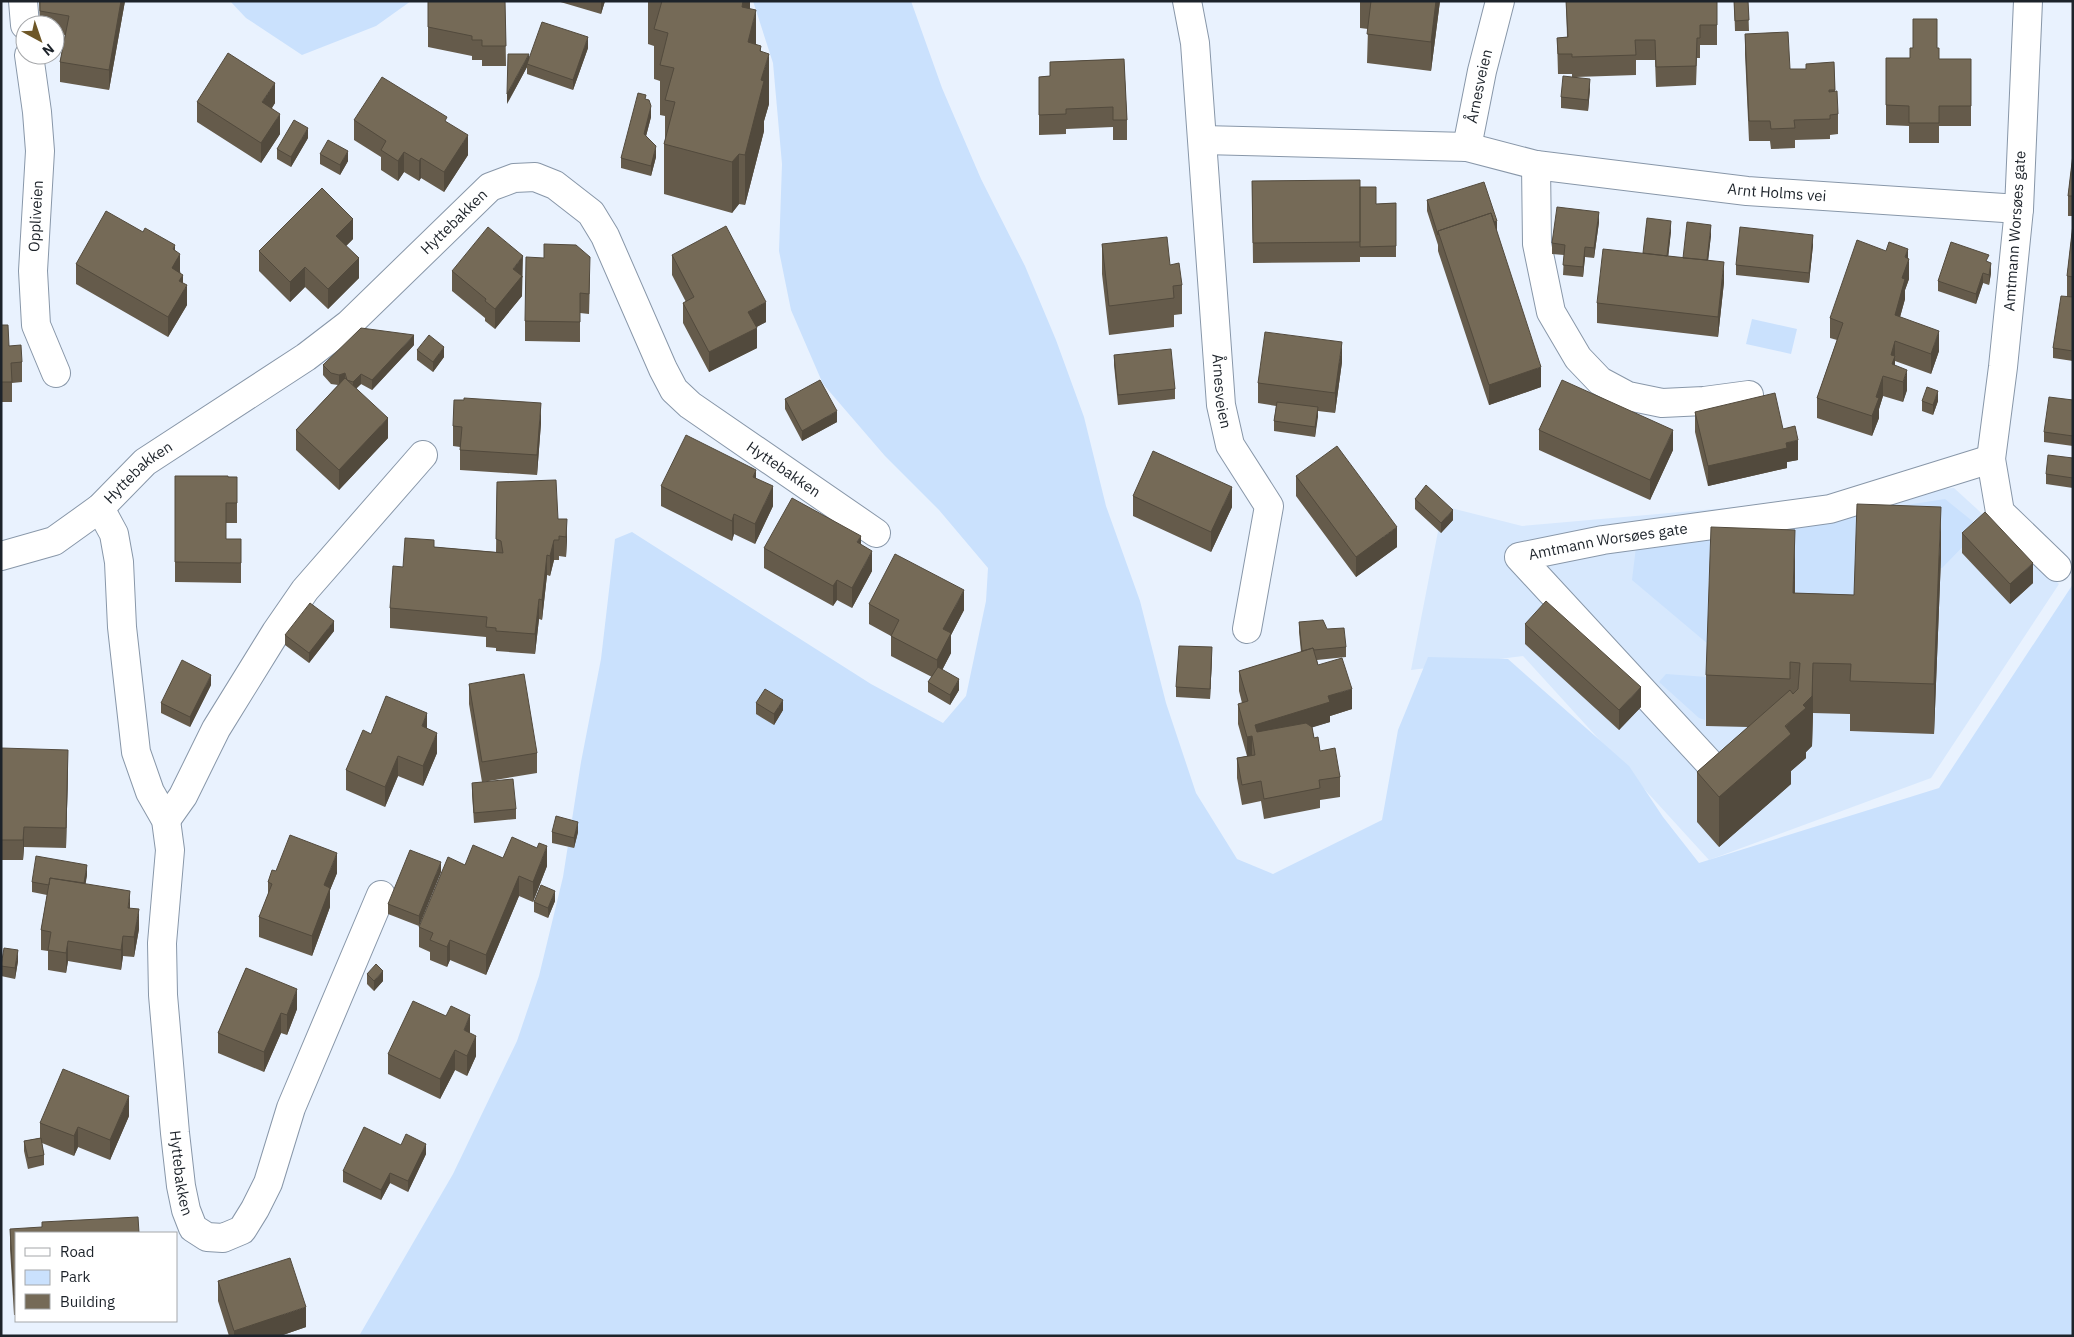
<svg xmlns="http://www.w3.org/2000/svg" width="2074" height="1337" viewBox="0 0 2074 1337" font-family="'IBM Plex Sans',sans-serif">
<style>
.built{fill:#d7e8fd}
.green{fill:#cae1fd}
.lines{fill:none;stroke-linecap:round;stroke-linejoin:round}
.minor-casing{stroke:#8897a9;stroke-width:30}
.minor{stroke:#fff;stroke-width:28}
.wall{fill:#655b4b}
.shaded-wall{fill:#524a3d}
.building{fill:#756a57;stroke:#524a3d}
.labels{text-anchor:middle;stroke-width:5;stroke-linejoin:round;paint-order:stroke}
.street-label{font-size:15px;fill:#1d232a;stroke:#fff}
</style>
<rect width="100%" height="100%" fill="#e9f2fe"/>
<!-- built -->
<path class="built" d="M1954,488L2059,584L1931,778L1709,860L1523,656L1411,670L1443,506L1522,526Z"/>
<!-- green -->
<path class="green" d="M230,1H411L376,26L302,55L246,18Z
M753,1H911L942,88L981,179L1025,266L1056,340L1084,417L1106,506L1140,601L1166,703L1196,793L1237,859L1273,874L1382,820L1398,730L1428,657L1508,659L1629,766L1663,817L1699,863L1939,788L2073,584V1336H359L453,1174L517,1041L539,976L563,877L581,762L601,659L615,539L632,532L871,684L943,723L966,696L986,601L988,568L939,510L885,456L823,384L791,310L779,251L782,164L773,63Z
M1752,319L1797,329L1791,354L1746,344Z
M1945,499L1981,528L1942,568L1856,565L1852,659L1789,656L1792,584L1708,580V644L1632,580L1636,547Z
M1666,674L1707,677L1705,720L1699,718L1659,682Z"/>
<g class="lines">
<!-- minor casing -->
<g class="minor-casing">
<g id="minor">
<path d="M23,1L25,25"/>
<path id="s1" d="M1187,1L1195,43L1221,405L1230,445L1269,506L1247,629"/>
<path d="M2028,1L2019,209L2003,367L1991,459L2000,512L2057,567"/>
<path d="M29,55L37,112L40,151L33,271L36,325L56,373"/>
<path id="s2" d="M1203,140L1467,147L1536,165L1747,191L2019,209"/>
<path id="s3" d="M1467,147L1482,71L1500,1"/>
<path d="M1536,165L1537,244L1551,312L1578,358L1600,381L1628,396L1662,403L1704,401L1749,395"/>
<path id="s4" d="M100,508L114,534L119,562L122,627L136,752L150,792L166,820L170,850L162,943L163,995L175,1133L181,1186L186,1210L193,1228L207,1237L223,1238L242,1230L255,1209L268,1183L291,1108L381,895"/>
<path id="s5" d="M1,556L54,541L100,508L145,462L306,357L349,324L490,187L514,178L535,177L555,185L591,213L605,236L663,369L674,390L690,405L876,533"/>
<path id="s6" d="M1725,780L1519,557L1603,540L1830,509L1991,459"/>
<path d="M166,820L183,796L216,729L276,632L305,590L423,455"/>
</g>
</g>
<!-- minor -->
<use href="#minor" class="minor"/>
</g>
<!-- wall -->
<path class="wall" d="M39,1H125L109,90L60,82V62L65,35L55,33V25H40Z
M428,1H505L506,66H482V60H472V56L428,47Z
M557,1H605L601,14Z
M648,1H750V9L756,44L761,51L769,104L764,121V131L745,205L739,204L732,213L664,194V144L665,140V116L660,115V81L654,79V46L648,44Z
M1360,1H1440L1431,71L1367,63L1368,29L1360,28Z
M1566,1H1717V45H1700V58H1697L1696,85L1656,87L1655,60H1636V75L1576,77L1590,89L1588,111L1561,108V97L1572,77V74H1558L1557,38L1567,37Z
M1734,1H1748L1749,31H1735Z
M1745,34L1790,69H1806L1834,62L1835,91L1838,114V134L1830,135V139L1795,140V148L1771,149L1770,141H1749L1745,54Z
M588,48L573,90L527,74V67L507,104L529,60Z
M1937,48L1939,59H1971V126H1939V143H1909V126L1886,125V58H1910Z
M1124,59L1127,120V140H1113V127L1066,129V134L1039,135V77L1050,76V62Z
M646,99L651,117L646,136L656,157L651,176L621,168V158Z
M197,102L275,103L272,108L280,134L261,163L197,122Z
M354,120L447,122L468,155L444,192L421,178L419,181L404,172L398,181L381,170V157L354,140Z
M308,138L291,167L277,159V149Z
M320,154L348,161L340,175L320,164Z
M2073,154V216H2068V196Z
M1252,181L1360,187L1376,204L1396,203V257H1360V262L1253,263Z
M1427,200L1497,232L1541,387L1489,405L1438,251V245L1427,211Z
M1599,222L1594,258L1585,257L1583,277L1563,275L1564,255L1552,254V243Z
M2073,224V361L2053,358V348L2067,296V276Z
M1671,231L1668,256L1683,258L1711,235L1708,260L1724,282L1718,337L1597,323V303L1643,253Z
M353,239L346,246L359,278L328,309L305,287L290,302L259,271V251Z
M1102,244L1170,265L1182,285V314L1174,315V327L1109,335L1102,274Z
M1813,245L1809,283L1736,275V265Z
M175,251L183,283L187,305L168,337L76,284V264Z
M672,255L766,322L756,327L757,348L709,372L683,323V303L686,302L672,275Z
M1908,259L1909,279L1905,290V299L1900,317L1939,351L1931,374L1895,361V366L1907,390L1903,402L1883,396L1879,409V418L1872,436L1817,418V398L1837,340L1830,338V318Z
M1989,262L1991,273L1989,285L1983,283L1976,304L1938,291V281Z
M452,271L523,276L522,278V296L495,329L485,321V318L452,291Z
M590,277L589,314L580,313V342L525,341V321Z
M1,325L9,346L22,362V382L12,383V402H1Z
M414,345L372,390L361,384L356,388L388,438L339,490L296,450V430L338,385L331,384L323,375V365Z
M417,350L444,357L433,372L417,360Z
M1114,355L1175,389V399L1118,405L1114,365Z
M1342,362L1335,413L1318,411L1315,437L1274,431V421L1276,406L1258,403V383Z
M785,399L837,422L802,441L785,409Z
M464,400L541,423L537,475L460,470V447L453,446V426Z
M2073,400V446L2044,442V432Z
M1922,401H1938L1933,415L1922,411Z
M1695,412L1783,429L1798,460L1787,462V468L1708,486L1695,432Z
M1539,430L1673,450L1650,500L1539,450Z
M2073,458V488L2046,484V474Z
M175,476L237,477V523H226V539H241V583L175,582Z
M1296,476L1397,547L1356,577L1296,496Z
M497,482L558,519L567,539L566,557L559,556V560H554L550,576L547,575L542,620L539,619L535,654L496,651V648L486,647V637L390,628V608L403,567L434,547L496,552Z
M661,486L773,506L755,544L734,534L732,541L661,506Z
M1133,496L1232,507L1211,552L1133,516Z
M1415,499L1453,520L1441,533L1415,509Z
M1962,533L2033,583L2010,604L1962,553Z
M764,548L872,571L852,608L837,600L833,606L764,568Z
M1941,557L1934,734L1850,731V714L1813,713L1812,746L1806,752V758L1791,771V784L1719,847L1697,822V772L1748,727L1706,726V675L1795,580V593L1854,595Z
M869,604L964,610L951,635V653L942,670L959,690L950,705L928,692V682L932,677L891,656V636L869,624Z
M1299,622L1327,629L1346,647V657L1317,660L1318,665L1352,709L1330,716V722L1312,727L1314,738L1320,751L1340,777V797L1320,800V808L1264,819L1261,801L1242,805L1237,778V758L1247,756L1238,724V704L1242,703L1239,691V671L1301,652L1299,632Z
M1525,624L1641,707L1619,730L1525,644Z
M334,631L309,663L285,645V635Z
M1212,657L1210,699L1176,697V687Z
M469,684L537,753V773L483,782L516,809V819L474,823L472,794V783L482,782L469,704Z
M211,685L190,727L161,713V703Z
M756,703L783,710L774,725L756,714Z
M427,729L437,753L423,786L398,776L385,807L346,790V770L371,734Z
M1,748L68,770L66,848L24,847L23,860H1Z
M552,832H578L574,848L552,843Z
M503,858L547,866L533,902L519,896L486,975L450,960L447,967L430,960V952L419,947V927L465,865Z
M276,871L337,873L330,890V907L312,956L259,937V917L268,895V882Z
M441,872L419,926L388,914V904Z
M87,875L85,884L130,908L139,929L134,957L123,956L121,970L68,961L66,973L48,970V951L41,950V930L47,895L32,892V882Z
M555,901L548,918L534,912V902Z
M18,961L15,979L1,976V964Z
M246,968L297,1009L287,1035L281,1033L264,1072L218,1053V1033Z
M367,974L383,981L374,991L367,984Z
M470,1033L476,1056L467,1076L455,1070L440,1099L388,1074V1054Z
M129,1116L110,1160L78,1147L74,1156L42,1143L44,1155V1165L28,1169L24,1151V1141L40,1138V1123Z
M401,1145L426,1154L408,1192L390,1183L381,1200L343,1182V1171Z
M10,1229L16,1233V1315H14L10,1249Z
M218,1281L306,1327L280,1336H229L218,1301Z"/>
<!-- shaded-wall -->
<path class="shaded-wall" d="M121,1H125L109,90V70Z
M601,1H605L601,14Z
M743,1H750V25L742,7Z
M1436,1H1440L1431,71V42Z
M756,10V60L748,42Z
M588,37V48L573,90V80Z
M761,46V93V80L769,54V104L764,121V131L745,205V155Z
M529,54V64H527V67L507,104V94Z
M1590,79V89L1588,111V100Z
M275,83V103L262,122V102Z
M651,106V117L644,144V134Z
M280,114V134L261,163V143Z
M308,128V138L291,167V157Z
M468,135V155L444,192V172Z
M656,146V157L651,176V166Z
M348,151V161L340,175V165Z
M404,152V172L398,181V161Z
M739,154V204L732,213V162Z
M421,158V178L419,181V161Z
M1599,212V222L1594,258V248Z
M353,219V239L336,256V236Z
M1497,221V232L1441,240Z
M1671,221V231L1667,269V259Z
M1711,225V235L1707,271V261Z
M1813,235V245L1809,283V273Z
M175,245V262L180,254V274L172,268L173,249Z
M1585,247V257L1583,277V267Z
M1908,249V262L1909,259V279L1905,290V299L1895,335V315L1902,278L1905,257Z
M523,256L522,296L495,329V309L513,269Z
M359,258V278L328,309V289Z
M1724,262V282L1718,337V317Z
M1991,263V273L1989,285V275Z
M305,267V287L290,302V282Z
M1983,273V283L1976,304V294Z
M183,275V292L187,285V305L168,337V317L179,281Z
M766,302V322L748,332V312Z
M757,328V348L709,372V352Z
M1939,331V351L1931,374V354Z
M414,335V345L372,390V380Z
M1895,341V376L1894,379L1891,355Z
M1342,342V362L1335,413V393Z
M444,347V357L433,372V362Z
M1541,367V387L1489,405V385Z
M1907,370V390L1903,402V382Z
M345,373V384L339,385V375Z
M361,374V384L353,392V382Z
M1883,376V396L1879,409V418L1872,436V416L1876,397Z
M1938,391V401L1933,415V405Z
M541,403V423L537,475V455Z
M1318,407V417L1315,437V427Z
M837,411V422L802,441V431Z
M388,418V438L339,490V470Z
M1673,430V450L1650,500V480Z
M1798,440V460L1787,462V468L1708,486V466L1786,443Z
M756,470V489L753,477Z
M773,486V506L755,544V524Z
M1232,487V507L1211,552V532Z
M1941,507V557L1934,734V684Z
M1453,510V520L1441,533V523Z
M734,514V534L732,541V521Z
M567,519V539L566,557V537Z
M1397,527V547L1356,577V557Z
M1795,530V580L1793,643V593Z
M861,536V556L857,542Z
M554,540V560L550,576V556Z
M872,551V571L852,608V588Z
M547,555V575L542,620V600Z
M2033,563V583L2010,604V584Z
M837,580V600L833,606V586Z
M964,590V610L951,635V653L937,680V660L943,629Z
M539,599V619L535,654V634Z
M334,621V631L309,663V653Z
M1212,647V657L1210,699V689Z
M1790,662V712L1803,705L1813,663V713L1812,746L1806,752V758L1791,771V784L1719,847V797L1790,722Z
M211,675V685L190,727V717Z
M959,679V690L950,705V695Z
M1641,687V707L1619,730V710Z
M1352,689V709L1330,716V722L1255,745V725L1328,696Z
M783,700V710L774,725V714Z
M427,713V733L422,726Z
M437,733V753L423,786V766Z
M1252,736V756L1247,757V737Z
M68,750V770L66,848V828Z
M398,756V776L385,807V787Z
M578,822V832L574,848V838Z
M24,827V847L23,860V840Z
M547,846V866L533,902V882Z
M337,853V873L330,890V907L312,956V936L324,885Z
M441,862V872L419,926V916Z
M87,865V875L83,901V890Z
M519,876V896L486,975V955Z
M130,891V911L128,908Z
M555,891V901L548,918V908Z
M139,909V929L134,957V937Z
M123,936V956L121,970V950Z
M450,940V960L447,967V947Z
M68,941V961L66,973V953Z
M18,950V961L15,979V968Z
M383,971V981L374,991V981Z
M297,989V1009L287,1035V1015Z
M281,1013V1033L264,1072V1052Z
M470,1015V1035L464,1030Z
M476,1036V1056L467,1076V1056Z
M455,1050V1070L440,1099V1079Z
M129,1096V1116L110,1160V1140Z
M78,1127V1147L74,1156V1136Z
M426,1144V1154L408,1192V1181Z
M390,1173V1183L381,1200V1190Z
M306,1307V1327L280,1336H234V1331Z"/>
<!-- building -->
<path class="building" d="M40,1H121L109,70L60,62L69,16L40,11Z
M428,1H505L506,46H482V40H472V36L428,27Z
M662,1H743L742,7L756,10L748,42L761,46L760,51L769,54L761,80L764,81L745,155L739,154L732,162L664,144L675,102L665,100L674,68L660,65L668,33L654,29Z
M1371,1H1436L1431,42L1367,34Z
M1566,1H1717V25H1700V38H1697L1696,66L1656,67L1655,40H1635L1636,55L1572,57V54H1558L1557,38L1568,37Z
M1734,1H1748L1749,20L1735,21Z
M1913,19H1937V48H1939V59H1971V106H1939V123H1909V106L1886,105V58H1910V48H1913Z
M542,22L588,37L573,80L527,64Z
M1788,32L1790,69H1806V64L1834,62L1835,90H1829V92L1837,91L1838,114L1830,115V119L1794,120L1795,128L1771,129L1770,121H1749L1745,34Z
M228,53L275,83L262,102L280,114L261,143L197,102Z
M508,54H529L507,94Z
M1124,59L1127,120H1113V107L1066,109V114L1039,115V77L1050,76V62Z
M1563,76L1590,79L1588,100L1561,97Z
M382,77L447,117L445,121L468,135L444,172L421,158L419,161L404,152L398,161L381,150L386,141L354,120Z
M638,93L646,95L645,99L649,100L651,106L644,134L656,146L651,166L621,158Z
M294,120L308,128L291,157L277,149Z
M328,140L348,151L340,165L320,154Z
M2073,154V196H2068Z
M1360,180V242L1253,243L1252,181Z
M1484,182L1497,221L1494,222L1491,213L1438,231V235L1427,200Z
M1360,187H1376V204L1396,203V246L1360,247Z
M322,188L353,219L336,236L359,258L328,289L305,267L290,282L259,251Z
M1557,207L1599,212L1594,248L1585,247L1583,267L1563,265L1565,245L1552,243Z
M106,211L143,232L145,228L175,245L173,249L180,254L172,268L183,275L179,281L187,285L168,317L76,264Z
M1491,213L1541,367L1489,385L1438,231Z
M1647,218L1671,221L1667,256L1643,253Z
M1687,222L1711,225L1707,260L1683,258Z
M2073,224V277L2067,276Z
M726,226L766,302L748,312L757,328L709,352L683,303L694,297L672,255Z
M488,227L523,256L513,269L522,276L495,309L485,301L486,299L452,271Z
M1740,227L1813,235L1809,273L1736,265Z
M1167,237L1170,265L1179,263L1182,285L1173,286L1174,298L1109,306L1102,244Z
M1857,240L1886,251L1889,242L1908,249L1905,257L1909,259L1902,278L1905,279L1895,315L1939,331L1931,354L1895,341L1891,355L1895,356L1892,364L1907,370L1903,382L1883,376L1876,397L1879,398L1872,416L1817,398L1843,323L1830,318Z
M1951,242L1989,255L1986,261L1991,263L1989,275L1983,273L1976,294L1938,281Z
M544,244L576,245L590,257L589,294L580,293V322L525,321L526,257L544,258Z
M1603,249L1724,262L1718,317L1597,303Z
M2061,296L2073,297V351L2053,348Z
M1,325H8L9,346L21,345L22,362L11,363L12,382H1Z
M361,328L414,335L372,380L361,374L353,382L347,380L345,373L339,375L331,373L323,365Z
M1265,332L1342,342L1335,393L1258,383Z
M429,335L444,347L433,362L417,350Z
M1171,349L1175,389L1118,395L1114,355Z
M345,378L388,418L339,470L296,430Z
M820,380L837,411L802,431L785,399Z
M1562,380L1673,430L1650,480L1539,430Z
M1927,387L1938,391L1933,405L1922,401Z
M1775,393L1783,429L1795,426L1798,440L1786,443L1787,448L1708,466L1695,412Z
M2049,397L2073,400V436L2044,432Z
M464,398L541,403L537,455L460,450L462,427L453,426L454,400H464Z
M1277,402L1318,407L1315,427L1274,421Z
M686,435L756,470L753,477L773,486L755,524L734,514L732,521L661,486Z
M1337,446L1397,527L1356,557L1296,476Z
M1153,451L1232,487L1211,532L1133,496Z
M2048,455L2073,458V478L2046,474Z
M175,476H228V477H237V503H226V539H241V563L175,562Z
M556,480L558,519H567L566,537L559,536V540H554L550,556L547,555L542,600L539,599L535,634L496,631V628L486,627L487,617L390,608L393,566L403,567L405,538L434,540V547L503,553L501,541L496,539L497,482Z
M1426,485L1453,510L1441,523L1415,499Z
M792,498L861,536L857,542L872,551L852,588L837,580L833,586L764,548Z
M1857,504L1941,507L1934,684L1850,681L1851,664L1813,663L1812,696L1803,705L1806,708L1785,726L1791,734L1719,797L1697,772L1790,690L1793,694L1798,689L1800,663L1790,662V679L1706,675L1711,527L1795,530L1793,593L1854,595Z
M1985,512L2033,563L2010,584L1962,533Z
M895,554L964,590L943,629L951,633L937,660L891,636L899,620L869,604Z
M1546,601L1641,687L1619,710L1525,624Z
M310,603L334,621L309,653L285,635Z
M1323,620L1327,629L1344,628L1346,647L1314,650L1313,648L1302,651L1299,622Z
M1179,646L1212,647L1210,689L1176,687Z
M1313,648L1318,665L1342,658L1352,689L1328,696L1330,702L1255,725L1257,732L1306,723L1312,727L1314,738L1318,737L1320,751L1335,748L1340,777L1319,780L1320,788L1264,799L1261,781L1242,785L1237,758L1255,755L1252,736L1247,737L1238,704L1248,701L1239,671Z
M182,660L211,675L190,717L161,703Z
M938,667L959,679L950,695L928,682Z
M524,674L537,753L482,762L469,684Z
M765,689L783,700L774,714L756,703Z
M386,696L427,713L422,726L437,733L423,766L398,756L385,787L346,770L363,730L371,734Z
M1,748L68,750L66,828L24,827L23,840H1Z
M513,779L516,809L474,813L472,783Z
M556,816L578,822L574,838L552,832Z
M290,835L337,853L324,885L330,888L312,936L259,917L272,884L268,882L272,870L276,871Z
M512,837L537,848L539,843L547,846L533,882L519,876L486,955L450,940L447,947L430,940L433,933L419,927L448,857L465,865L473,845L503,858Z
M410,850L441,862L419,916L388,904Z
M36,856L87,865L84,883L50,878L49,885L32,882Z
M50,878L130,891L128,908L139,909L134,937L123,936L121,950L68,941L66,953L48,950L51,932L41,930Z
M541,885L555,891L548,908L534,902Z
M4,948L18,950L15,968L1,966Z
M376,964L383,971L374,981L367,974Z
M246,968L297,989L287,1015L281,1013L264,1052L218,1033Z
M413,1001L446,1016L451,1006L470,1015L464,1030L476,1036L467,1056L455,1050L440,1079L388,1054Z
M63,1069L129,1096L110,1140L78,1127L74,1136L40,1123Z
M364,1127L401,1145L406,1134L426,1144L408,1181L390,1173L381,1190L343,1171Z
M41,1138L44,1155L28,1158L24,1141Z
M138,1217L139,1233H16V1295H14L10,1229L42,1227V1222Z
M290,1258L306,1307L234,1331L218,1281Z"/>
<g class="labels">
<!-- street labels -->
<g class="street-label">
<text dy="5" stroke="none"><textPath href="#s3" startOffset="62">Årnesveien</textPath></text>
<text dy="5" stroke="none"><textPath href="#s2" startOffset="578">Arnt Holms vei</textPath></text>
<text transform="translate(36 216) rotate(-87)" y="5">Oppliveien</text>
<text dy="5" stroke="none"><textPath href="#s5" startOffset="569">Hyttebakken</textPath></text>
<text transform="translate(2015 231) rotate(-86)" y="5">Amtmann Worsøes gate</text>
<text dy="5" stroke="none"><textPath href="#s1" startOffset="392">Årnesveien</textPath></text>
<text dy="5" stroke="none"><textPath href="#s5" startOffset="1064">Hyttebakken</textPath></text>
<text dy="5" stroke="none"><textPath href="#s5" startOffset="164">Hyttebakken</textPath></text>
<text dy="5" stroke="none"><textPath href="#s6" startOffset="394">Amtmann Worsøes gate</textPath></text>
<text dy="5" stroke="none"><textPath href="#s4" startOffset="678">Hyttebakken</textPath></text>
</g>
</g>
<!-- border -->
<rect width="2074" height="1337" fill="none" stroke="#1d232a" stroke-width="5"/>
<!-- legend -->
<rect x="15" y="1232" width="162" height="90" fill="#ffffff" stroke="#a5a7aa"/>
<rect x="25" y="1248" width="25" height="8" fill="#ffffff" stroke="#a5a7aa"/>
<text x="60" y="1257" font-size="15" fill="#1d232a">Road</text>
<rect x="25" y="1270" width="25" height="15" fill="#cae1fd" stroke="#a5a7aa"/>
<text x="60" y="1282" font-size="15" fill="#1d232a">Park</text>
<rect x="25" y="1294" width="25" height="15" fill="#756a57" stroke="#a5a7aa"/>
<text x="60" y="1307" font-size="15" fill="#1d232a">Building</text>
<!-- north arrow -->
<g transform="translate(40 40) rotate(140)"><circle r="24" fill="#ffffff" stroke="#a5a7aa"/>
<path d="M0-4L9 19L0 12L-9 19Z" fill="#6e5727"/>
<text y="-8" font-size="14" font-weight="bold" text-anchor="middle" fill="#1d232a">N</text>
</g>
</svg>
